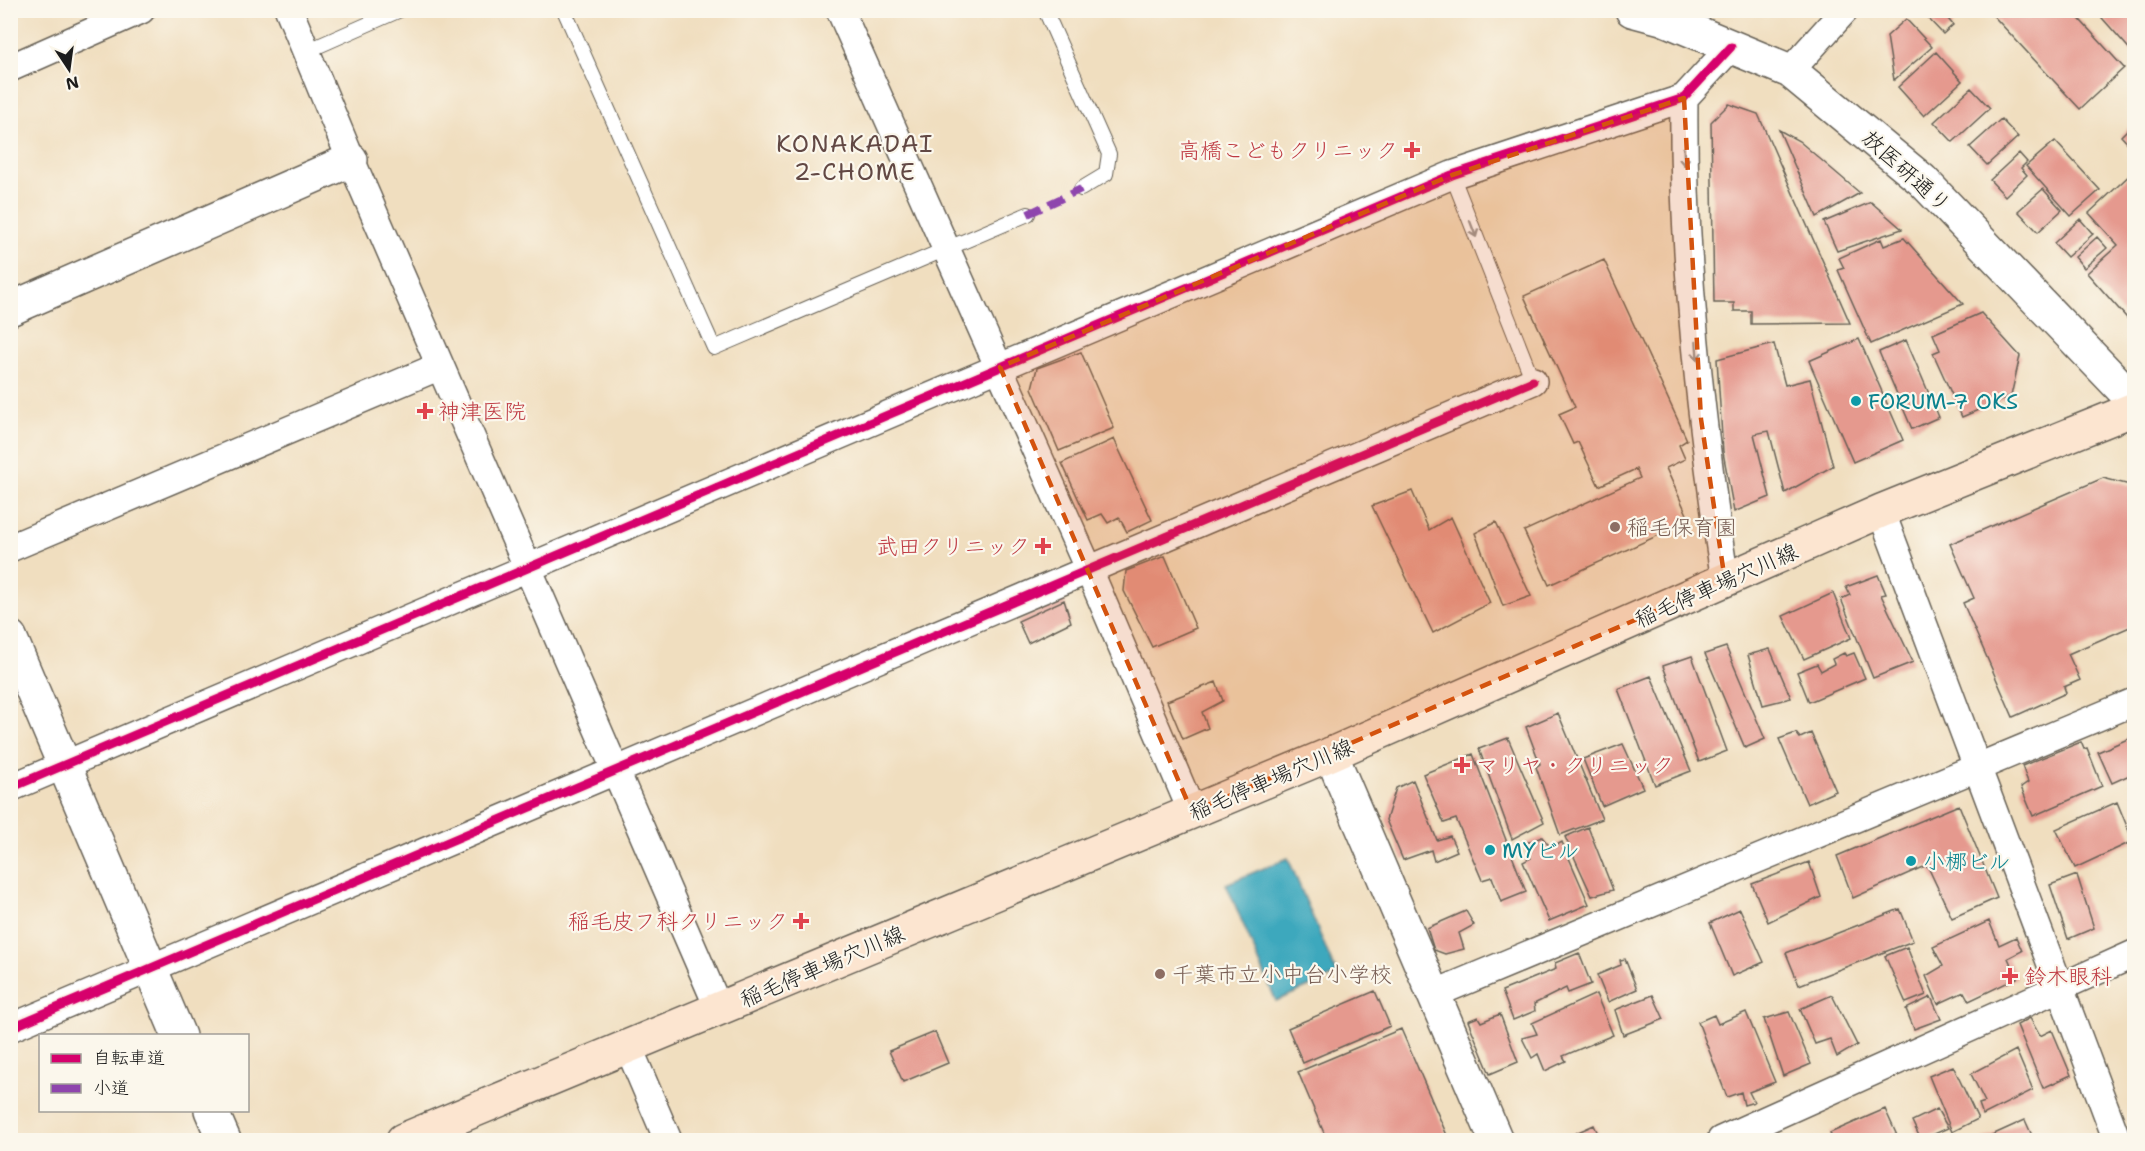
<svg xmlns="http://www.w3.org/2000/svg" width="2145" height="1151" viewBox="0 0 2145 1151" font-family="'Shantell Sans','Klee One',sans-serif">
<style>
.water{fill:#3da8bd;stroke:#2c626c;stroke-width:1.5}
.building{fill:#e5998e}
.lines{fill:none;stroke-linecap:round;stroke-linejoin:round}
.service-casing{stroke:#666055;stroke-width:16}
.minor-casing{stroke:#666055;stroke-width:30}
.tertiary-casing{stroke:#666055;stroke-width:36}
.secondary-casing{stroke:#666055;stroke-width:36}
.service{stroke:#fff;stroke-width:14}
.minor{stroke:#fff;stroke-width:27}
.tertiary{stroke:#fff;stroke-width:33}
.secondary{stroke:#fce5d0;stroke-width:33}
.quiet{stroke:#8e44ad;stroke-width:8;stroke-dasharray:15 8;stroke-linecap:butt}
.cycleway-casing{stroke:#fbf7ec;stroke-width:13}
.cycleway{stroke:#d6006c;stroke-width:9}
.oneway{stroke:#999}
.marked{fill:#d4530e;fill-opacity:0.2;stroke:#d4530e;stroke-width:4.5;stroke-dasharray:12 8;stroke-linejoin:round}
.health-dot{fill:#e0444e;stroke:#fbf7ec;stroke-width:2}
.culture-dot{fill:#0f9aa8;stroke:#fbf7ec;stroke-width:2}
.education-dot{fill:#8d6e63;stroke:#fbf7ec;stroke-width:2}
.labels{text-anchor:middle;stroke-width:4.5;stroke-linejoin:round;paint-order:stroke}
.health-label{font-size:22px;fill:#be3a42;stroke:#fbf7ec;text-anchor:end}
.street-label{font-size:22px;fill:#1c1c1c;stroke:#fbf7ec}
.culture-label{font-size:22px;fill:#0d838f;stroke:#fbf7ec;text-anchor:start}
.education-label{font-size:22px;fill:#785e54;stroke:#fbf7ec;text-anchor:start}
.neighbourhood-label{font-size:24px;letter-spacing:1.5px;fill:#624844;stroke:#fbf7ec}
</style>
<rect width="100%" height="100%" fill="#fbf7ec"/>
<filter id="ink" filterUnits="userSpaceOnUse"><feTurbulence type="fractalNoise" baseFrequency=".0167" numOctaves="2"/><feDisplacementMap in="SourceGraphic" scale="12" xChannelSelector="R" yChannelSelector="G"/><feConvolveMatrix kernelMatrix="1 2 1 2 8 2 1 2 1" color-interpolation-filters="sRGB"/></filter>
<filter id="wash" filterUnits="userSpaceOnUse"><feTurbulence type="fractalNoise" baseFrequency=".008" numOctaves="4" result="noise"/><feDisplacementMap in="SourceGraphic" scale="24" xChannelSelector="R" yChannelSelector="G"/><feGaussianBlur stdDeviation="1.35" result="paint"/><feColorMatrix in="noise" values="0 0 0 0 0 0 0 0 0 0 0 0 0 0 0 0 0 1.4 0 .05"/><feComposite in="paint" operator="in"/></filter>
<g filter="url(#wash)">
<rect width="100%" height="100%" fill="#f0debf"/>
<!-- water -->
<path class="water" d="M1288,858L1337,975L1276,1001L1226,884Z"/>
<g id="blocks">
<!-- building -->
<path class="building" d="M1925,10H1941L1953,25L1943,34L1923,13Z
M1988,10H2071L2124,68L2080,109Z
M2095,10H2134V54Z
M1906,19L1932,47L1894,80L1887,36Z
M1936,52L1962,81L1924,116L1898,87Z
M1971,88L1990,108L1953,142L1934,122Z
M1729,104L1758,114L1850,323L1751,324V311H1734V303H1714L1711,122Z
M2001,119L2018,137L1987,165L1970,147Z
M2134,123V150L2121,136Z
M1779,130L1799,141L1860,193L1817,217Z
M2055,141L2100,190L2071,216L2026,166Z
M2019,153L2027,162L2021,168L2027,175L2005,196L1990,180Z
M2134,171V326L2087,273L2118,245L2089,213Z
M2043,189L2062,210L2038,232L2018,211Z
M1871,202L1902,229L1837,251L1824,222Z
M2080,219L2093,234L2067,257L2054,243Z
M2097,237L2107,248L2084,268L2075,257Z
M1904,238L1963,304L1871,344L1838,270L1844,268L1839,258L1881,239L1884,246Z
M1604,260L1687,440L1679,445L1685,459L1666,468L1690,521L1549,585L1524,531L1640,478L1636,469L1599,486L1578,442L1573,444L1559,414L1575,407L1524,296Z
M1981,313L2020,356L2011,396L1962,417L1933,353L1940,350L1933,334Z
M1859,339L1903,440L1853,462L1809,361Z
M1906,340L1939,417L1912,429L1879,352Z
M1774,344L1785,385L1810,379L1833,466L1785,493L1769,431L1754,434L1770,497L1734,512L1723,452L1717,359Z
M1081,352L1114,428L1059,451L1032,388L1037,368Z
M1114,439L1152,520L1127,532L1119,517L1108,523L1102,514L1088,520L1062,463Z
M2103,478L2134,486V632L2132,626L2068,654L2080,680L2064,687L2066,693L2013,717L1963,603L1974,598L1950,544Z
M1412,491L1429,530L1451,517L1490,603L1433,633L1372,506Z
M1496,522L1531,596L1503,606L1475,533Z
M1165,556L1196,628L1152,647L1124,591L1126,571Z
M1878,575L1886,594L1881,595L1913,662L1873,678L1841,599L1850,595L1846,587Z
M1833,593L1851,638L1804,659L1783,616Z
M1064,600L1071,622L1028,643L1018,621Z
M1726,647L1765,739L1745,748L1705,654Z
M1770,649L1791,698L1763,705L1748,655Z
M1844,653L1846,656L1854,653L1865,678L1809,702L1797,672L1817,664L1821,671L1834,664L1832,659Z
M1692,656L1727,751L1699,762L1663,666Z
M1651,676L1691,771L1655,785L1618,689Z
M1216,682L1223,701L1202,712L1208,728L1183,739L1167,701Z
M1558,713L1602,819L1560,835L1536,767L1540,764L1526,727Z
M1796,733L1800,738L1811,733L1836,791L1807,804L1779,739Z
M1508,738L1544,822L1512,839L1479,749Z
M2130,738L2134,749V773L2112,783L2098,752Z
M2081,742L2084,749L2087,748L2102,786L2033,816L2021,787L2028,782L2022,766Z
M1623,744L1643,788L1602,806L1583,759Z
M1473,754L1526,892L1501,902L1492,877L1482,880L1456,819L1444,823L1423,774Z
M1413,780L1437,840L1450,836L1457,851L1434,861L1431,850L1403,860L1386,820L1396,788Z
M2117,802L2133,841L2075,868L2056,829Z
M1959,805L1997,898L1952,918L1927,865L1853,898L1837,856Z
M1588,827L1613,890L1592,896L1565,837Z
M1542,837L1551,848L1562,842L1589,904L1549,921L1523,862L1531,858L1524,844Z
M1809,862L1821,897L1768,922L1752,884Z
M2077,875L2094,928L2068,939L2050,885Z
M1740,909L1764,962L1732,976L1710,923Z
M1900,909L1913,941L1799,985L1786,953Z
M1466,911L1474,925L1459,933L1464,949L1445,954L1434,950L1427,928Z
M1989,921L1999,945L2016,937L2022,951L2008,958L2017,978L1969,1001L1964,992L1938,1004L1926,976L1943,966L1933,947Z
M1907,947L1926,995L1906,1003L1885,956Z
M1579,953L1591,984L1568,993L1566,988L1534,1004L1535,1011L1513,1020L1502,991L1556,969L1555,963Z
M1625,959L1637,989L1608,1002L1597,975L1621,965L1620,960Z
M1375,991L1390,1026L1303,1063L1288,1028Z
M1596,994L1613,1035L1563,1056L1566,1061L1545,1071L1538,1054L1532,1058L1522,1038L1537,1034L1532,1023Z
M1653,995L1664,1019L1623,1035L1615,1010Z
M1832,995L1857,1045L1837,1057L1830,1039L1815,1044L1800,1009Z
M1931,997L1941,1019L1914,1029L1906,1009Z
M1746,1012L1775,1082L1749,1092L1754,1102L1744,1105L1741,1092L1727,1097L1698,1022L1714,1015L1718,1024Z
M1789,1012L1811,1064L1783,1076L1764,1019Z
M1500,1014L1518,1062L1490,1074L1468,1021L1478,1017L1481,1022Z
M2030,1018L2040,1036L2052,1030L2071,1075L2043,1088L2017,1025Z
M1401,1029L1449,1140H1327L1298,1072Z
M935,1032L948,1063L903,1082L889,1051Z
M2016,1050L2033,1090L1983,1115L1979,1104L1985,1102L1971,1074Z
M1953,1066L1978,1119L1952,1132L1929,1076Z
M1885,1109L1899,1140H1833L1830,1133Z
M1937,1109L1948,1128L1921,1140L1912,1121Z
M2025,1120L2034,1140H1981Z
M1594,1125L1601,1140H1560Z"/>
</g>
</g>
<g filter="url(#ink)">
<use href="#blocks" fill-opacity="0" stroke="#666055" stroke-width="1.5"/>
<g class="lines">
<!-- service casing -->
<g class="service-casing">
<path id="service" d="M564,10L714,348L1028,214
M1045,10L1109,154L1106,174L1081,189
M307,51L400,10
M1452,175L1533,381"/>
</g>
<!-- minor casing -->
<g class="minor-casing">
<path id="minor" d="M289,10L351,160L719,1009
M840,10L1089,570L1192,812
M10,68L141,10
M1790,71L1845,10
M1684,98C1682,258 1701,423 1725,581
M1881,511L2117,1140
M10,548L440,366
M10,788L1452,175L1684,98L1731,47
M1434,994L2134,702
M10,1028L1533,381
M628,1046L668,1140
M1721,1140L2134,954"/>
</g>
<!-- tertiary casing -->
<g class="tertiary-casing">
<path id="tertiary" d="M1632,10L1662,18L1790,71L1922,180L2134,401
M10,309L351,160
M10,637L179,1036
M1331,754L1496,1140
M211,1110L224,1140"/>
</g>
<!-- secondary casing -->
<g class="secondary-casing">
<path id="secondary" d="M403,1140L1331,754L1881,511L2134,409"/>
</g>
<!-- service -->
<use href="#service" class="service"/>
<!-- minor -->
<use href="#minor" class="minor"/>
<!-- tertiary -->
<use href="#tertiary" class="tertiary"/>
<!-- secondary -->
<use href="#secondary" class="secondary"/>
<!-- quiet -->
<path class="quiet" d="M1028,214L1081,189"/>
<!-- cycleway casing -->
<g class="cycleway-casing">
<path id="cycleway" d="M10,788L1452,175L1684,98L1731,47
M10,1028L1533,381"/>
</g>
<!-- cycleway -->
<use href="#cycleway" class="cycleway"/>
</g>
<!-- one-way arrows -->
<defs><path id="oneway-shaft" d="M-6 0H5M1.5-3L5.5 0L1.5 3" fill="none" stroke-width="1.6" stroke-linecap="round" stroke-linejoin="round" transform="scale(1.5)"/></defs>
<g class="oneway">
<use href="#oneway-shaft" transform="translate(1684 157) rotate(87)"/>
<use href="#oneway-shaft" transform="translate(1473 229) rotate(69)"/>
<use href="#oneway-shaft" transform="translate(1697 351) rotate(86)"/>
</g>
</g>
<!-- marked area -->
<path class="marked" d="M1684,98L1701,419L1725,581L1192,812L1000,367L1452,175Z"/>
<!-- markers -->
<g class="health-dot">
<path d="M1409 141h6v6h6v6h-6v6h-6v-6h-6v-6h6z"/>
<path d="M422 402h6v6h6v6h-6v6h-6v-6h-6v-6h6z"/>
<path d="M1040 537h6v6h6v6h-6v6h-6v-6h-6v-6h6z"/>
<path d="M1459 756h6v6h6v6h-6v6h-6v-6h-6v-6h6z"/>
<path d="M798 912h6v6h6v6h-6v6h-6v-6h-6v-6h6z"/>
<path d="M2007 967h6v6h6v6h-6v6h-6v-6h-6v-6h6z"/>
</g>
<g class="culture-dot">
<circle cx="1856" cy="401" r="6"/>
<circle cx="1490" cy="850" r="6"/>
<circle cx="1911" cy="861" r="6"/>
</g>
<g class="education-dot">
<circle cx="1615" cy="527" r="6"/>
<circle cx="1160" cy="974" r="6"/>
</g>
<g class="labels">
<!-- health labels -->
<g class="health-label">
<text x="1398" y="158">高橋こどもクリニック</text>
<text x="438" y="419" text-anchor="start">神津医院</text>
<text x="1030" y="554">武田クリニック</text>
<text x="1476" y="773" text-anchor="start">マリヤ・クリニック</text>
<text x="788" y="929">稲毛皮フ科クリニック</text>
<text x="2024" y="984" text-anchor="start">鈴木眼科</text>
</g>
<!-- street labels -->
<g class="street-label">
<text transform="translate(1907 171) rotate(42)" y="8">放医研通り</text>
<text transform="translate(1716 585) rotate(-24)" y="8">稲毛停車場穴川線</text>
<text transform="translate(1271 779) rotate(-23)" y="8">稲毛停車場穴川線</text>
<text transform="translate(822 966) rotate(-23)" y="8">稲毛停車場穴川線</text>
</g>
<!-- culture labels -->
<g class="culture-label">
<text x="1868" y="409">FORUM-7 OKS</text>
<text x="1502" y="858">MYビル</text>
<text x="1923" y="869">小梛ビル</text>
</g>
<!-- education labels -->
<g class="education-label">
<text x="1627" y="535">稲毛保育園</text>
<text x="1172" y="982">千葉市立小中台小学校</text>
</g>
<!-- neighbourhood labels -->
<g class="neighbourhood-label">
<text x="855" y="152">KONAKADAI<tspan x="855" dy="28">2-CHOME</tspan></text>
</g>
</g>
<!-- margin -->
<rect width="2145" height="1151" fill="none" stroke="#fbf7ec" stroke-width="36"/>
<!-- legend -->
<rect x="39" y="1034" width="210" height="78" fill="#fbf7ec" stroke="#a29f99" stroke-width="1.5"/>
<rect x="51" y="1054" width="30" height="9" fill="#d6006c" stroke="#a29f99" stroke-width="1.5"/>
<text x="93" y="1064" font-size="18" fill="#1c1c1c">自転車道</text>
<rect x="51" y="1084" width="30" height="9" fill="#8e44ad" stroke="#a29f99" stroke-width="1.5"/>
<text x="93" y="1094" font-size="18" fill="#1c1c1c">小道</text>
<!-- north arrow -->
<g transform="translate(69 69) rotate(167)" stroke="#fbf7ec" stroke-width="4.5" paint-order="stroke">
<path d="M0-4.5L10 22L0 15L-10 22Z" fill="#1c1c1c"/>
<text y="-9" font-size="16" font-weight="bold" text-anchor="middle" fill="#1c1c1c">N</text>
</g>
</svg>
